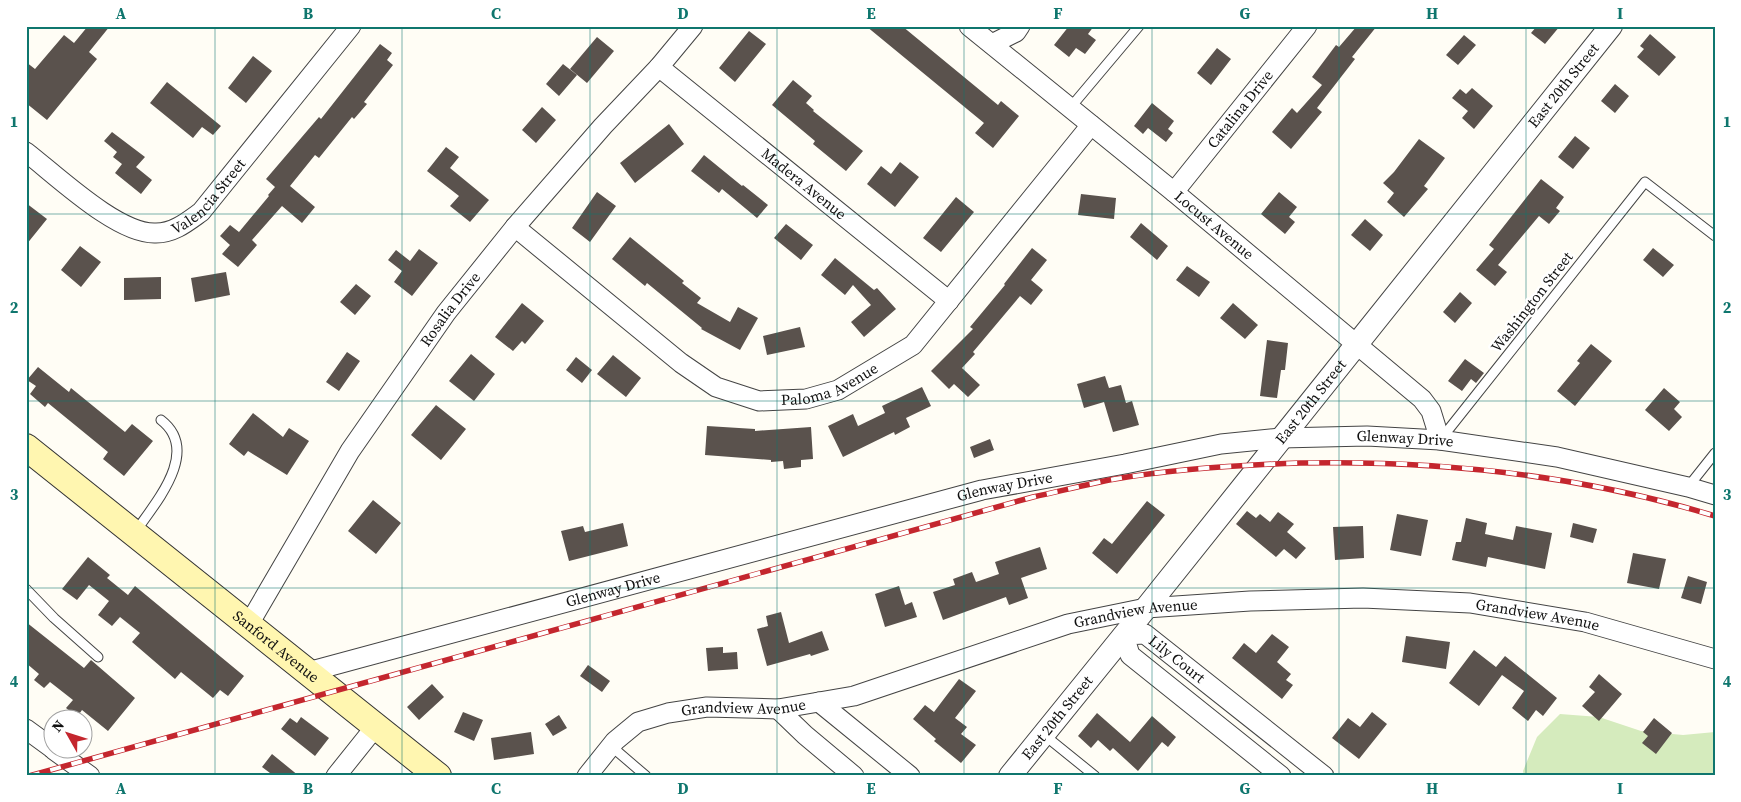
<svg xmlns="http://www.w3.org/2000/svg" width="1741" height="802" viewBox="0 0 1741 802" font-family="'Source Serif 4',serif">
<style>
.green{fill:#d5ebbd}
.building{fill:#5a524d}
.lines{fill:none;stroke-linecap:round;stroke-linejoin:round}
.service-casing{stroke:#444;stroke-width:11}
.minor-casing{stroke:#444;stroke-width:21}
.tertiary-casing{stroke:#444;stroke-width:24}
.secondary-casing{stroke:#333;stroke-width:28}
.service{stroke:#fff;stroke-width:9}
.minor{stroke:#fff;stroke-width:19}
.tertiary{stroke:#fff;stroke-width:22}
.secondary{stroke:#fff6b0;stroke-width:26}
.rail-casing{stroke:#c4262e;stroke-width:5.5}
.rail{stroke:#fff;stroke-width:4;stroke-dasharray:11;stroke-linecap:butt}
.grid{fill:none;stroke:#0f766e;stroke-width:1;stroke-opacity:0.55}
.labels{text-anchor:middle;stroke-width:5;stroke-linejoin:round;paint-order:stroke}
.street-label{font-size:15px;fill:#111;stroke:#fff}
.neatline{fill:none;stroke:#0f766e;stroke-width:2}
.grid-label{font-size:16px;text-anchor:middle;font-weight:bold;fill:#0f766e}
</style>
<rect width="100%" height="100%" fill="#fffdf5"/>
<!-- green -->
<path class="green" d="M1560,714L1599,717L1641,731L1683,735L1715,732V776H1524L1523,771L1537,737Z"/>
<!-- building -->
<path class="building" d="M88,26H110L89,52L97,59L47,120L26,103V62L35,69L64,35L74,43Z
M866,26H902L998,105L1001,101L1019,116L993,148L975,133L984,123Z
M1069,26H1094L1088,34L1096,40L1085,54L1076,48L1069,57L1054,45Z
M1357,26H1377L1352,57L1355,59L1317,108L1322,112L1291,149L1272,132L1292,108L1297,113L1322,85L1312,77L1336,45L1339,47Z
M1537,26H1560L1545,44L1531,33Z
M749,31L766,44L735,82L719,68Z
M1650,34L1676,57L1659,76L1637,57L1644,49L1640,46Z
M1464,35L1476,45L1458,65L1446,55Z
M597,37L614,51L587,83L570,69Z
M380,44L392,53L387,60L393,65L364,102L367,104L354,119L352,117L319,158L315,155L290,186L315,207L302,223L282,206L252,240L257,245L238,267L222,254L230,245L220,236L230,225L239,232L269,196L268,195L275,187L266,179L319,117L321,119Z
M1217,48L1231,59L1211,85L1197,73Z
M253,56L272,71L246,103L228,88Z
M563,64L577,75L559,96L546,84Z
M793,80L812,96L806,103L814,110L813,111L863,151L846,171L813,144L815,141L772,105Z
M167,82L221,126L213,135L202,127L193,138L150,103Z
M1615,84L1629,96L1615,113L1601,101Z
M1472,88L1493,106L1474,129L1462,118L1468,111L1452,98L1460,89L1466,94Z
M1152,103L1174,121L1168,129L1173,133L1166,142L1148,128L1143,134L1134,126Z
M542,107L556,120L536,143L522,130Z
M669,124L684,144L635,183L620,163Z
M112,132L145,157L136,167L152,180L141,194L115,173L122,164L113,157L117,152L104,141Z
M1575,136L1590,148L1573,169L1558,157Z
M1419,139L1445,158L1424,186L1428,189L1404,217L1387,202L1394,193L1383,183L1394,172Z
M446,147L459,157L450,168L489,200L470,222L450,206L459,196L427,171Z
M704,155L742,186L743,185L768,205L757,218L722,189L719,193L691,171Z
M900,162L919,177L895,207L867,184L881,166L891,174Z
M1541,179L1564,197L1556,208L1560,211L1549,224L1539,216L1498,265L1507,272L1495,286L1476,270L1494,249L1489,245Z
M597,192L616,206L590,242L572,228Z
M1279,192L1297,207L1289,217L1295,222L1285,234L1261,214Z
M1081,194L1116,198L1114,219L1078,215Z
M956,197L974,212L941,252L923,238Z
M26,203L47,219L26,245Z
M1365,219L1383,235L1370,251L1351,235Z
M1141,223L1168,246L1157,260L1130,237Z
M786,224L813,245L801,260L774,238Z
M630,237L684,281L682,283L701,298L697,303L730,322L738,307L758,318L740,350L701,329L702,328L647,283L645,286L612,259Z
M80,246L101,262L81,287L61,270Z
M1032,248L1047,260L1031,280L1043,290L1031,305L1020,296L973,352L975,354L962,368L980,385L968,397L954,384L949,389L931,371L973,329L970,327L1005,285L1004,284Z
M1653,248L1674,265L1663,277L1643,260Z
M419,249L438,263L412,296L394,282L402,271L388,260L396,250L410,261Z
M835,258L874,290L877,288L896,309L864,337L851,322L871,305L853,285L845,295L821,275Z
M1187,266L1210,282L1199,297L1176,280Z
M226,272L230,295L195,302L191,278Z
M161,277V299L124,300V278Z
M356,284L371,296L355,315L340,302Z
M1460,292L1472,303L1455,323L1443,312Z
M522,303L544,321L525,344L522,341L513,351L495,337Z
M1233,303L1258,325L1245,339L1220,318Z
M800,327L805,347L767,355L763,336Z
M1267,340L1288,343L1285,370H1281L1277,398L1260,396Z
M1591,344L1612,361L1575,406L1557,391L1580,363L1577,361Z
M347,352L360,361L339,391L326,382Z
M471,354L495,374L474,401L449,381Z
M613,355L641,378L626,397L597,374Z
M576,357L592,370L582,383L566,370Z
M1465,359L1484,373L1476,383L1471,379L1462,391L1448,381Z
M38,367L69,392L71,388L125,432L132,424L153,441L124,476L103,459L108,452L48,403L45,407L30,394L36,386L27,380Z
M1105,376L1109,388L1121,385L1126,403L1132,401L1139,425L1113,432L1104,402L1084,408L1077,384Z
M922,387L931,406L906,418L910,427L895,435L894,432L843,457L828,426L853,414L858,426L885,413L882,406Z
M1664,388L1680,402L1674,409L1682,417L1669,431L1645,410Z
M436,405L466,429L441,460L411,435Z
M253,413L283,437L289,428L309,441L287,475L248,451L244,456L229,444Z
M707,426L755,429V431L811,427L813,459L801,460V467L784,469L783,461L771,462V460L705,455Z
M990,439L994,450L974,458L970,447Z
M373,500L401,523L376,554L348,531Z
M1147,501L1165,515L1117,574L1092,553L1104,538L1112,544Z
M1247,511L1256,518L1260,514L1270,522L1278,512L1294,524L1287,532L1306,548L1296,559L1284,549L1276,557L1236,524Z
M1397,514L1428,520L1421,556L1390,550Z
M1466,518L1487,523L1485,534L1513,540L1516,526L1552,533L1545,569L1488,557L1486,567L1452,560L1456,542H1461Z
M623,523L628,546L569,561L561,531L583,526L585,532Z
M1573,523L1597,529L1593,543L1570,537Z
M1363,526L1364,558L1335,560L1333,527Z
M1040,547L1047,569L1021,578L1028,598L1009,605L1006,597L943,620L933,592L955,585L953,579L972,572L976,582L999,574L995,562Z
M1633,553L1666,559L1659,589L1627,583Z
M88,557L110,575L107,578L128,595L135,586L244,676L228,696L220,690L213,698L181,672L175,679L132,642L140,633L120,617L112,626L98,615L109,601L89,585L77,600L62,589Z
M1688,576L1707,582L1701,604L1681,598Z
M899,586L905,605L912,602L917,617L885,627L875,594Z
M781,612L789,643L822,631L829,650L811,656L810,654L767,666L757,629L768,626L766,616Z
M26,622L84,668L91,660L135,698L108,731L82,710L77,717L66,708L73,700L50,682L44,688L34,680L39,674L26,663Z
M1272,634L1289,647L1277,662L1291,674L1286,680L1293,685L1282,699L1232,658L1244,643L1256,653Z
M1406,636L1450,642L1446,669L1402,662Z
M723,647V653L737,652L738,669L708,671L706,648Z
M1474,650L1496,667L1505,656L1557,698L1543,716L1536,710L1528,721L1512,708L1524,691L1502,675L1479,706L1449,683Z
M588,665L610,681L602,692L580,676Z
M1599,674L1622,694L1599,721L1582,706L1595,692L1589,687Z
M959,679L976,691L955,718L967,727L961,734L976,745L961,763L934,741L936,739L913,719L925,705L934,712Z
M432,684L444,697L419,720L407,707Z
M463,712L483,720L474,741L454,732Z
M1372,712L1387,724L1359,759L1332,738L1348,718L1360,727Z
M1097,713L1130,742L1152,716L1176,737L1168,747L1162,742L1138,771L1113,748L1110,751L1098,740L1091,748L1078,736Z
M559,715L567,728L553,736L545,724Z
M301,717L329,738L315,756L281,729L290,718L297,723Z
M1654,718L1672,733L1656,754L1642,743L1648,736L1643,732Z
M531,732L534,754L494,760L491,738Z
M272,754L299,776H274L262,767Z"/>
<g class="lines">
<!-- service casing -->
<g class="service-casing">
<path id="service" d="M1070,108L1139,26
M1441,439L1645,182L1715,236
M1688,487L1715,453
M136,531C156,502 201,451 161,420
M26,589L54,618L98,657
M1043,734L1095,776
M611,746L646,776"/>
</g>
<!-- minor casing -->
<g class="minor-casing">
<g id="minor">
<path id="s1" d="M969,26L1174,192L1422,399L1431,411L1440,440"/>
<path d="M992,44L1016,32L1020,26"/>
<path id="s2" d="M659,67L949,301"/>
<path id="s3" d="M26,152C56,175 118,235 156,233C174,233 187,222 201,212L351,26"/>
<path id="s4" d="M1174,192L1307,26"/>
<path id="s5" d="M515,227L681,363L716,387L759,401L806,399L838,390L913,345L1091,125"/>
<path id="s6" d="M249,624L350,451L446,313L515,227L603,126L659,67L693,26"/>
<path id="s7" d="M308,672L982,490L1125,464L1221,444L1281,438L1367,436L1440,440L1557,457L1688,487L1715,495"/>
<path d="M819,702L910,776"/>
<path d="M778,709L805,735L854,776"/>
<path d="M26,729L52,748"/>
<path d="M54,750L90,776"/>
<path d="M336,776L376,726"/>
<path id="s8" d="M587,776L615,741L638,722L668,713L707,707L778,709L854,696L1068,624L1146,608L1250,601L1363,598L1470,603L1585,622L1715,659"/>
<path id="s9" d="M1281,776L1130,655L1124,635L1145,634L1324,776"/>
</g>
</g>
<!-- tertiary casing -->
<g class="tertiary-casing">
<g id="tertiary">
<path id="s10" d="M1010,776L1146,608L1611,26"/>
</g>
</g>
<!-- secondary casing -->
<g class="secondary-casing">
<g id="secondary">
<path id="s11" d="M26,447L438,776"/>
</g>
</g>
<!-- service -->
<use href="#service" class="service"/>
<!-- minor -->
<use href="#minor" class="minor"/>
<!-- tertiary -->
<use href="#tertiary" class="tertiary"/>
<!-- secondary -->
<use href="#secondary" class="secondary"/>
<!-- rail casing -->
<g class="rail-casing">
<path id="rail" d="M29,776L1033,497C1061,491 1088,484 1115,479C1175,469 1238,465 1300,463C1440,460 1580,475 1715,516"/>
</g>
<!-- rail -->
<use href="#rail" class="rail"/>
</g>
<!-- grid -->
<path class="grid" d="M215,26V776M402,26V776M590,26V776M777,26V776M964,26V776M1152,26V776M1339,26V776M1526,26V776M26,214H1715M26,401H1715M26,588H1715"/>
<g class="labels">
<!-- street labels -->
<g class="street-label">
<text dy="5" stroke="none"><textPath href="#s10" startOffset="885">East 20th Street</textPath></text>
<text dy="5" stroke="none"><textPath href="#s4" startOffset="106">Catalina Drive</textPath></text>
<text dy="5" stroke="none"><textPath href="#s2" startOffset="186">Madera Avenue</textPath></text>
<text dy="5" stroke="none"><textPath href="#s3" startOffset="222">Valencia Street</textPath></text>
<text dy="5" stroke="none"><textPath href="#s1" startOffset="316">Locust Avenue</textPath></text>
<text transform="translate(1532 302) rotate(-52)" y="5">Washington Street</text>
<text dy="5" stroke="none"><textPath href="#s6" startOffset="374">Rosalia Drive</textPath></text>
<text dy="5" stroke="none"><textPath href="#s5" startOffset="376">Paloma Avenue</textPath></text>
<text dy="5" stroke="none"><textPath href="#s10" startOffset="480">East 20th Street</textPath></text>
<text dy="5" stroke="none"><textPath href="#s7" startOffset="1126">Glenway Drive</textPath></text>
<text dy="5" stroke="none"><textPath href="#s7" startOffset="721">Glenway Drive</textPath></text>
<text dy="5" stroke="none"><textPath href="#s7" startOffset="316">Glenway Drive</textPath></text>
<text dy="5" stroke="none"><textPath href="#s8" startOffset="588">Grandview Avenue</textPath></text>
<text dy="5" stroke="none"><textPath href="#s8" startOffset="992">Grandview Avenue</textPath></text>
<text dy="5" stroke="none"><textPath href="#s11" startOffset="320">Sanford Avenue</textPath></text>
<text dy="5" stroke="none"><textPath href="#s9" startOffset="276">Lily Court</textPath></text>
<text dy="5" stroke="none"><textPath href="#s8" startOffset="182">Grandview Avenue</textPath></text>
<text dy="5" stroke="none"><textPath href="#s10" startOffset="75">East 20th Street</textPath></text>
</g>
</g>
<!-- border -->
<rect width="1741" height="802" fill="none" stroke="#ffffff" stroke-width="55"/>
<!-- north arrow -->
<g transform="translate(68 734) rotate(309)"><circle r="24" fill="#ffffff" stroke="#a0a0a0"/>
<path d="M0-4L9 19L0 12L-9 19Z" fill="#c4262e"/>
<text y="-8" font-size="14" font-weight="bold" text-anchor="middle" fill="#111111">N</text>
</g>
<rect x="28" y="28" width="1686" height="746" class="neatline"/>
<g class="grid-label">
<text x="121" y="19">A</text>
<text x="308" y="19">B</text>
<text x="496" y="19">C</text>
<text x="683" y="19">D</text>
<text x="871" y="19">E</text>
<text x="1058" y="19">F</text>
<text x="1245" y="19">G</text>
<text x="1432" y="19">H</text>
<text x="1620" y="19">I</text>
<text x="14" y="127">1</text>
<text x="1727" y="127">1</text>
<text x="14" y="313">2</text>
<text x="1727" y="313">2</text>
<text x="14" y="500">3</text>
<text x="1727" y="500">3</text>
<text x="14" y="687">4</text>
<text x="1727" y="687">4</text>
<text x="121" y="794">A</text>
<text x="308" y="794">B</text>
<text x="496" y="794">C</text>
<text x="683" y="794">D</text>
<text x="871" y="794">E</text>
<text x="1058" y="794">F</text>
<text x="1245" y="794">G</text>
<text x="1432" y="794">H</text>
<text x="1620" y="794">I</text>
</g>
</svg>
